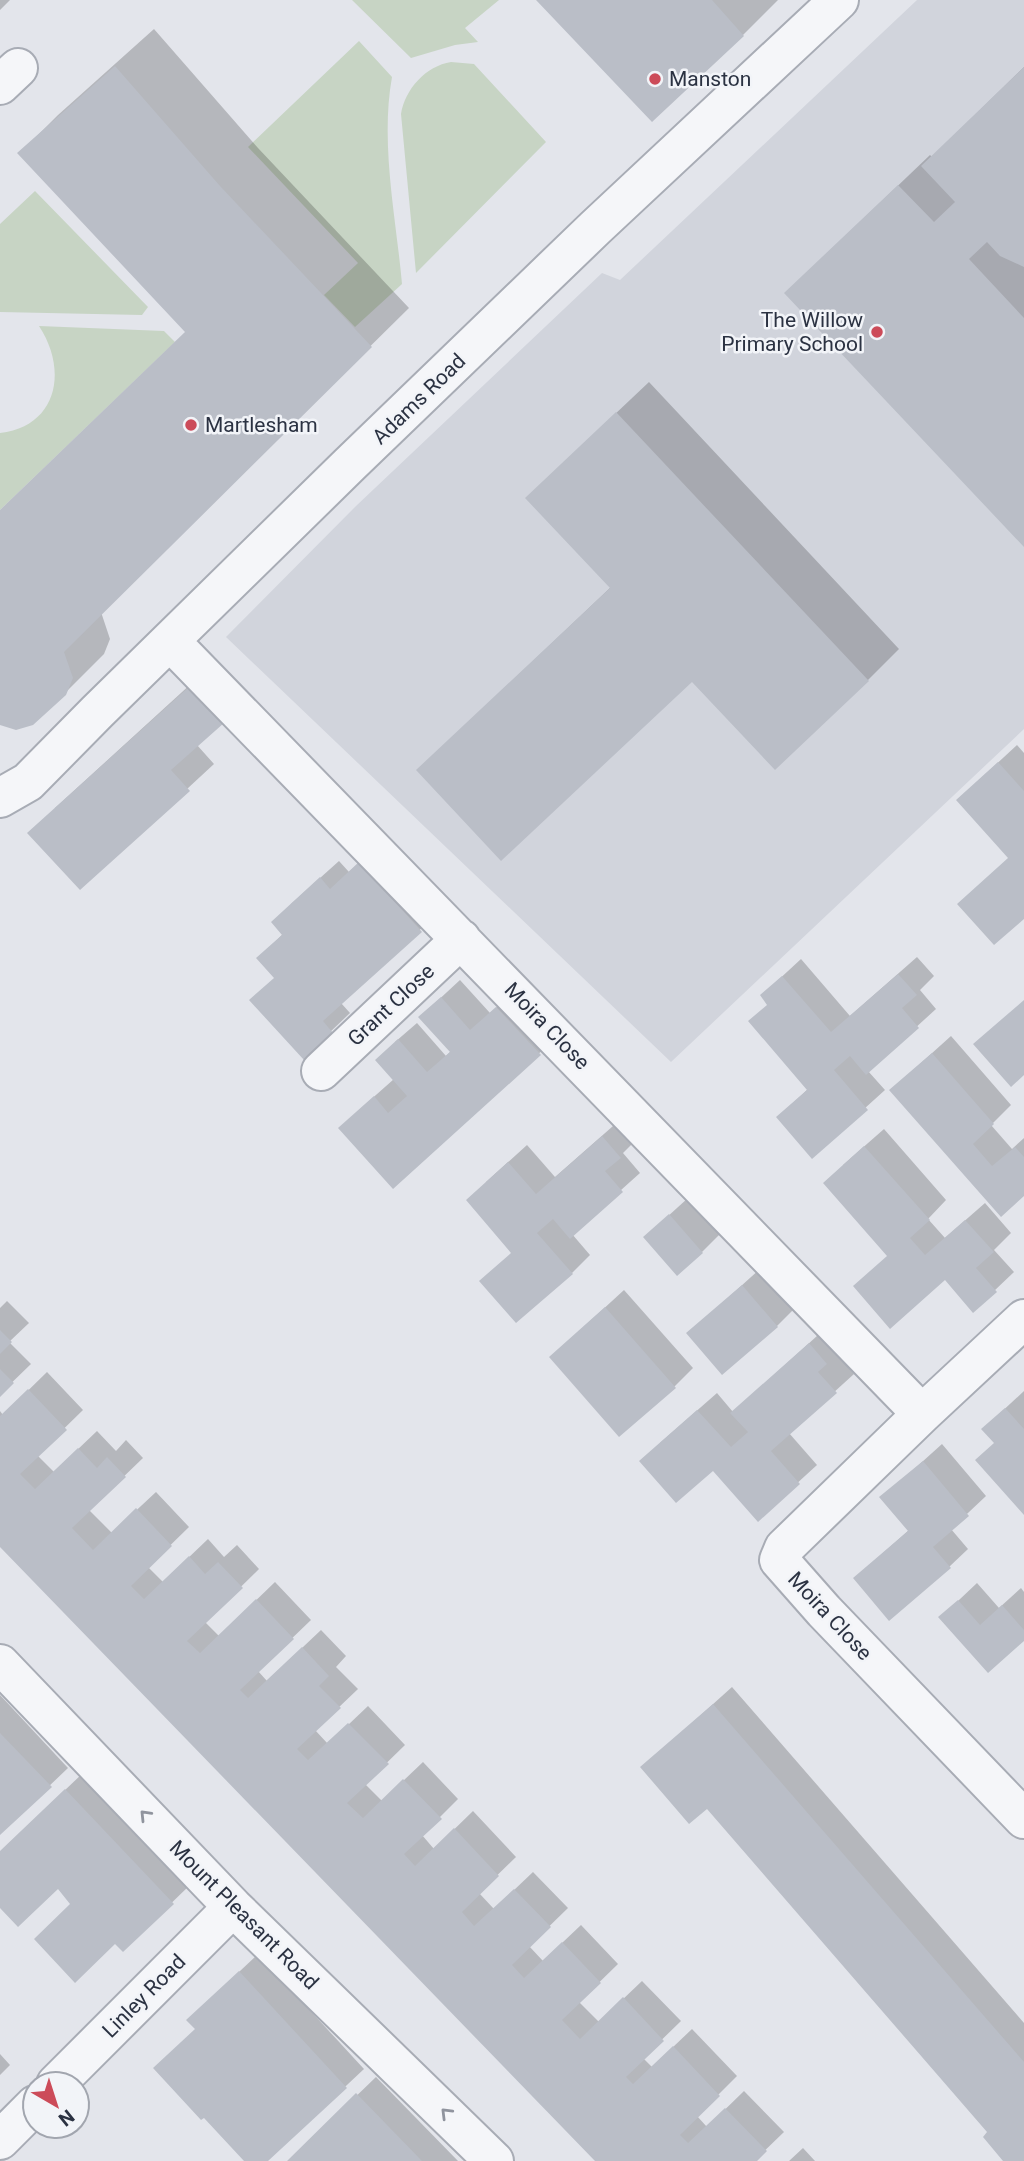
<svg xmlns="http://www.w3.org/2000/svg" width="1024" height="2161" viewBox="0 0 1024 2161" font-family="Roboto,sans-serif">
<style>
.built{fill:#d1d4dc}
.green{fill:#c7d4c4}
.shadow{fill:#0003}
.building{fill:#babec7}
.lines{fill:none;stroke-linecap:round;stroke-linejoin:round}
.minor-casing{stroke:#a8acb5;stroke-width:42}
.minor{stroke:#f5f6f9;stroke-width:38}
.oneway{stroke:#90949e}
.poi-dot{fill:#cc4b59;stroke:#f2f4f8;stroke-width:2.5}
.labels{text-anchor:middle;stroke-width:5;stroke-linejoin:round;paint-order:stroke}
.poi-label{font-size:21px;fill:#2b3242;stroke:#f2f4f8;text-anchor:start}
.street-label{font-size:21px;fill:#2b3242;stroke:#f2f4f8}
</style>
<rect width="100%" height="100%" fill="#e3e5eb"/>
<!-- built -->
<path class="built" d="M917,0H1024V729L671,1062L226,637L356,506L602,273L620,280Z"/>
<!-- green -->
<path class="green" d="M352,0H499L465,28L478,42L455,45L411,58Z
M359,41L392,77C380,143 396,217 402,284L355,327L324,295L358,263L248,147Z
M451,62L474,64L546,142L416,273L401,114C405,89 426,66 451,62Z
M35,191L148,307L142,315L0,312V224Z
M39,326L164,331L175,342L0,510V433C58,426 68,370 39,326Z"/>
<!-- shadow -->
<path class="shadow" d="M0,0H10L0,10Z
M539,0H778L743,35Z
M154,29L258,148L409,308L101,612L110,639L104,654L65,693L0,722V511L187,331L20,153L58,115Z
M1024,67V544L818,262L930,155L932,157Z
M649,382L899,649L868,680L692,679L418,770L611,587L559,467Z
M216,661L197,745L214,764L80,888L55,808Z
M1017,745L1024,753V917L1009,857L977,782Z
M378,845L439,912L341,1003L350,1013L304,1057L275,977L258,958L283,934L291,904L339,861L349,872Z
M917,957L934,976L920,990L936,1009L868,1071L885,1090L812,1156L778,1117L808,1089L769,1003L762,995L801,959L850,1016Z
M460,980L490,1013L516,990L558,1036L393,1186L359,1110L394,1079L395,1042L417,1023L446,1056L451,1051L420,1017Z
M951,1036L1011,1105L991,1125L1012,1149L1024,1138V1194L891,1090Z
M621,1119L638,1138L623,1153L640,1173L572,1234L590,1255L572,1273L513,1252L486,1182L527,1145L555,1177Z
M884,1129L946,1200L928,1219L945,1238L985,1203L1011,1233L994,1250L1014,1272L973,1311L945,1278L889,1255L843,1165Z
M688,1198L720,1234L702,1252L645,1237Z
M761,1268L795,1308L777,1326L689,1333Z
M624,1290L693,1368L674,1387L551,1357Z
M7,1301L29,1323L9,1342L31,1364L0,1394V1308Z
M828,1326L844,1344L836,1353L854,1374L789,1433L817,1465L758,1519L713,1468L660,1443L717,1393L733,1412Z
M47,1372L83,1410L37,1455L54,1472L97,1431L116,1451L126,1440L143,1458L89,1510L112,1533L156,1492L189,1527L148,1567L163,1582L208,1539L224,1557L237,1545L259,1569L205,1622L219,1636L275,1582L311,1620L258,1671L267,1681L321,1630L346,1656L336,1667L358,1689L315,1730L328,1744L368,1706L405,1745L365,1784L382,1801L423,1762L458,1799L422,1835L434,1849L473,1811L516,1857L479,1893L494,1909L533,1872L568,1908L529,1946L543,1961L581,1925L618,1964L579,2002L599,2022L642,1981L681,2021L643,2058L652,2067L692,2029L737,2076L697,2116L707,2127L744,2091L784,2132L754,2161H597L0,1545V1411L3,1415Z
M1024,1391V1511L995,1442L983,1429Z
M942,1444L986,1496L951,1529L968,1549L949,1567L855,1578L909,1530L882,1498Z
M977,1583L999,1608L1021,1588L1024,1592V1639L941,1617Z
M732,1687L1024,2023V2161H1005L990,2132L707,1806L642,1768Z
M0,1695L68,1768L0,1833Z
M84,1772L191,1884L123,1950L58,1887L0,1905V1852Z
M258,1954L364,2069L266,2161H246L196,2028L207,2002Z
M0,2054L10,2065L0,2075Z
M376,2077L458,2161H289Z
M803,2148L815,2161H789Z"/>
<!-- building -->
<path class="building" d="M536,0H712L744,36L652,122Z
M115,66L220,186L372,347L64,652L73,678L66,695L33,725L16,730L0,725V510L185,332L17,153Z
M1024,67V267L1000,256L987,242L969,259L1024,318V547L784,293L898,185L934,222L955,202L921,166Z
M616,412L869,681L775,770L692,682L501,861L416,770L610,588L525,498Z
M190,686L224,723L171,770L190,791L80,890L27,833Z
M998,762L1024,791V919L994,945L957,904L1008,858L956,800Z
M359,862L422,932L323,1021L333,1033L304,1060L249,1000L274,978L256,958L282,935L271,922L320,877L330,889Z
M898,974L917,995L902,1008L919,1028L866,1075L850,1056L834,1070L868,1110L812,1159L776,1117L807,1090L748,1021L767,1005L760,995L782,976L831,1032Z
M441,997L470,1030L496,1007L541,1055L393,1189L338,1128L374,1096L388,1113L407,1096L375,1060L398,1039L427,1072L450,1052L418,1017Z
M1024,1000V1075L1011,1087L973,1044Z
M932,1053L994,1124L973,1144L992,1166L1015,1147L1024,1157V1196L1001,1217L889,1090Z
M602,1136L621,1158L605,1171L623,1192L570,1239L553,1219L537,1233L573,1274L516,1323L479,1281L511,1253L466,1200L508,1162L536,1194Z
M864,1146L930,1220L910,1238L925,1255L965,1220L994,1252L976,1268L997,1292L973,1313L945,1280L890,1329L853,1286L887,1256L823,1183Z
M669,1214L703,1253L677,1276L643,1237Z
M742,1285L778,1327L722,1375L686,1333Z
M605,1307L676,1388L619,1437L549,1357Z
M0,1330L12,1342L0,1354Z
M809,1343L827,1364L818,1372L837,1393L771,1451L800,1484L758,1522L713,1471L676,1503L639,1461L697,1410L731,1447L748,1432L730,1413Z
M0,1369L14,1383L0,1397Z
M28,1389L67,1430L20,1474L35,1489L78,1448L97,1468L107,1457L126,1477L72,1528L93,1550L136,1508L172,1546L131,1586L144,1599L189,1556L205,1574L218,1562L243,1588L187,1641L200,1653L256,1599L294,1639L240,1690L248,1698L302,1647L329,1676L319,1686L341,1708L297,1749L308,1760L348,1723L389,1764L347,1803L363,1818L403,1779L442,1819L404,1854L415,1866L454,1828L499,1876L462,1912L474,1926L514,1889L551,1927L512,1965L524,1978L562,1942L601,1983L562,2020L580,2039L623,1997L664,2041L626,2077L633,2084L673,2046L720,2096L680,2135L688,2143L725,2108L767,2151L757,2161H595L0,1547V1416Z
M1005,1408L1024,1429V1515L975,1460L994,1443L981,1429Z
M923,1461L969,1516L933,1547L951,1568L889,1621L853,1578L908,1531L879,1497Z
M958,1600L980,1625L1002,1605L1024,1630V1641L988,1673L938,1617Z
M713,1704L1024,2062V2161H1003L983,2137L987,2132L707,1809L689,1824L640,1767Z
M0,1733L52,1787L0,1835Z
M65,1789L174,1904L123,1952L115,1944L75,1983L34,1939L70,1904L58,1889L18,1927L0,1908V1851Z
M239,1971L347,2088L268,2161H244L204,2118L201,2120L153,2068L195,2029L186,2020Z
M356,2093L422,2161H287Z"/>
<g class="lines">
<!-- minor casing -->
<g class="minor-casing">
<path id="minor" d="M0,85L18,68
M170,641L922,1414
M0,798L28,782L97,712L349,465L595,228L839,0
M321,1071L461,939
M1024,1319L922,1414L784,1548L779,1560L824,1611L1024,1819
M0,1664L233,1907L494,2161
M56,2084L233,1907
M0,2140L35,2105"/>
</g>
<!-- minor -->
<use href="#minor" class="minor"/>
</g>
<!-- one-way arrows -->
<defs><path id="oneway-chevron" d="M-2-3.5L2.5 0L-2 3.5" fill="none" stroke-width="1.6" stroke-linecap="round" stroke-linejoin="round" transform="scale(1.75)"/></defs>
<g class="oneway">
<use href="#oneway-chevron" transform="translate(145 1815) rotate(-134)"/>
<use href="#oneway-chevron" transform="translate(446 2113) rotate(-135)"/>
</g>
<!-- markers -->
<g class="poi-dot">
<circle cx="655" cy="79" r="7"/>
<circle cx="877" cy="332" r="7"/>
<circle cx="191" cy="425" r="7"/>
</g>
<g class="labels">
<!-- poi labels -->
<g class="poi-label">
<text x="669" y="86">Manston</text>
<text x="863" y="327" text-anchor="end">The Willow<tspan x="863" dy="24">Primary School</tspan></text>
<text x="205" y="432">Martlesham</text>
</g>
<!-- street labels -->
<g class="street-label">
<text transform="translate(419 399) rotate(-44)" y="7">Adams Road</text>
<text transform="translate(391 1005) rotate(-43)" y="7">Grant Close</text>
<text transform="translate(547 1026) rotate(46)" y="7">Moira Close</text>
<text transform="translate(830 1616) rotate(47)" y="7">Moira Close</text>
<text transform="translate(244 1915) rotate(45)" y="7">Mount Pleasant Road</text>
<text transform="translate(144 1996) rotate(-45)" y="7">Linley Road</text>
</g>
</g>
<!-- north arrow -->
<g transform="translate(56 2105) rotate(141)"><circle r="33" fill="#f2f4f8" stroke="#a2a6af" stroke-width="2"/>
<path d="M0-5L12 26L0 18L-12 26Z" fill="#cc4b59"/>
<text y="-10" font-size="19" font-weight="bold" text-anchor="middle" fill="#2b3242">N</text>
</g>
</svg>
